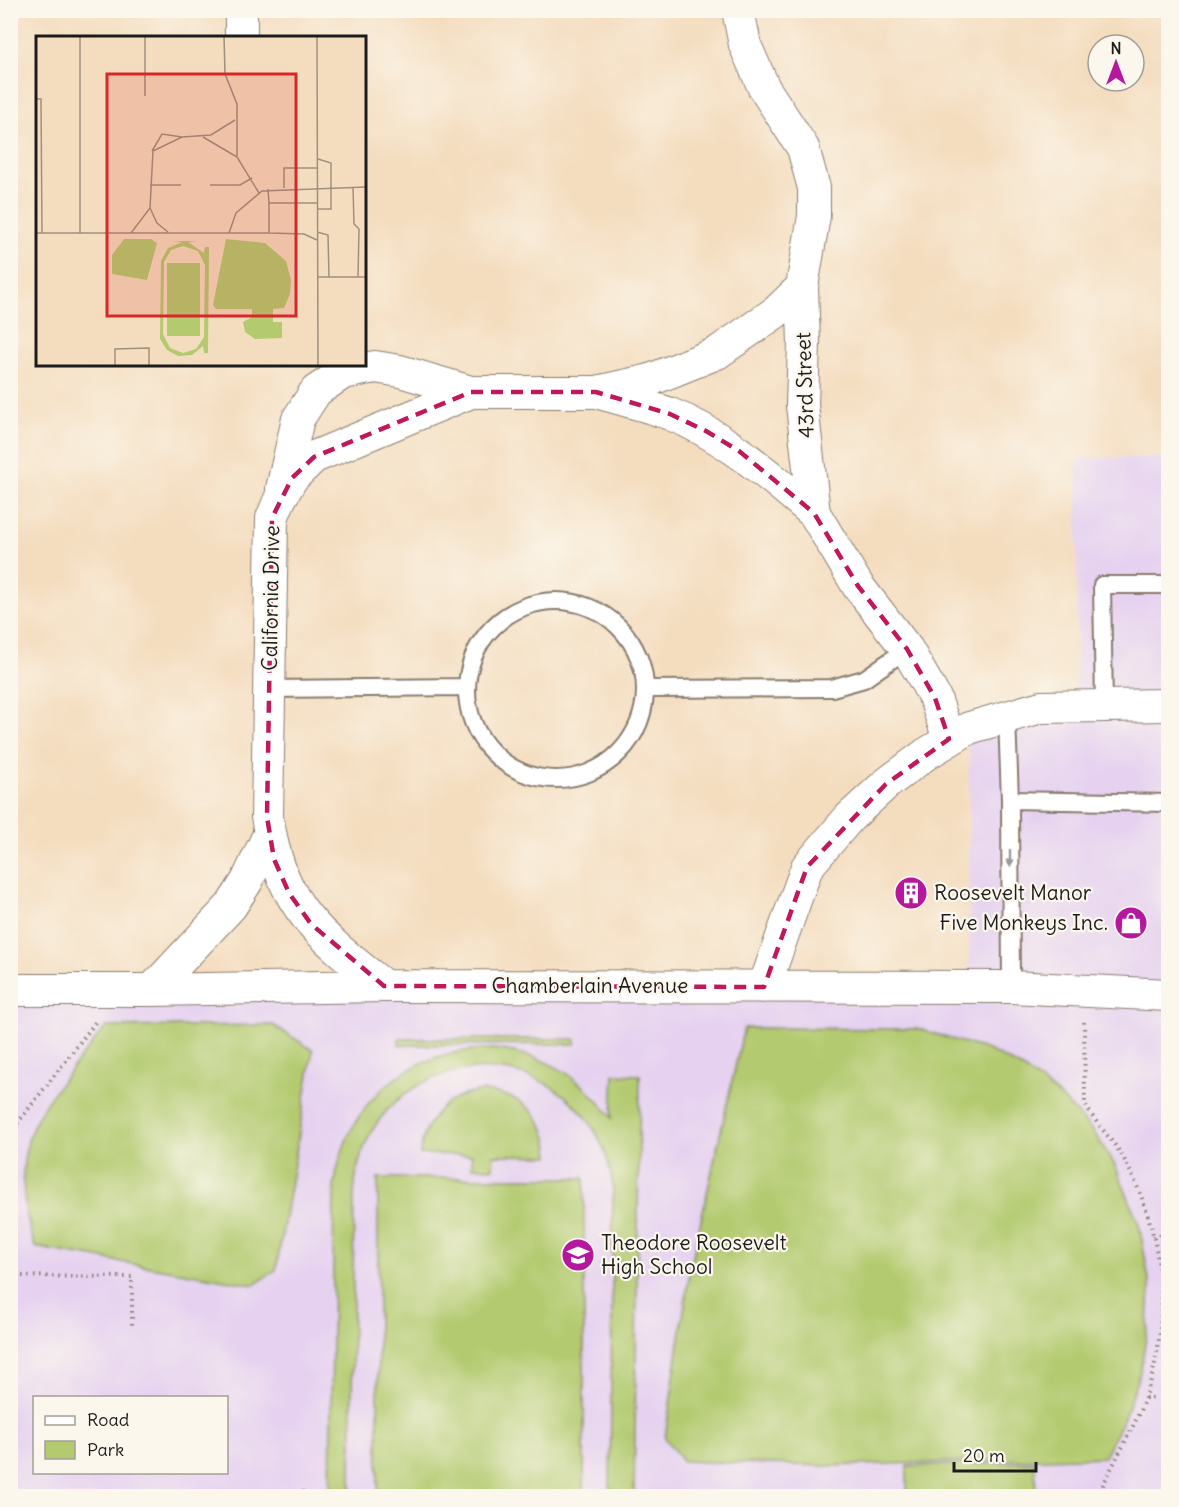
<svg xmlns="http://www.w3.org/2000/svg" width="1179" height="1507" viewBox="0 0 1179 1507" font-family="Delius,sans-serif">
<style>
.built{fill:#e6d2f0;fill-rule:evenodd}
.green{fill:#b3ca6f;stroke:#687346;stroke-width:1.5}
.lines{fill:none;stroke-linecap:round;stroke-linejoin:round}
.lane-casing{stroke:#887c6e;stroke-width:20}
.street-casing{stroke:#887c6e;stroke-width:34}
.path{stroke:#887c6e;stroke-width:4;stroke-dasharray:1.5 4.5;stroke-linecap:butt}
.lane{stroke:#fff;stroke-width:16}
.street{stroke:#fff;stroke-width:32}
.oneway{fill:#999}
.marked{fill:none;stroke:#c2185b;stroke-width:4.5;stroke-dasharray:12 8;stroke-linejoin:round}
.labels{text-anchor:middle;stroke-width:4.5;stroke-linejoin:round;paint-order:stroke}
.street-label{font-size:21px;fill:#1c1c1c;stroke:#fbf7ec}
.poi-label{font-size:21px;fill:#1c1c1c;stroke:#fbf7ec;text-anchor:start}
.inset-road{fill:none;stroke:#9e907e;stroke-width:1.5}
.view{fill:#d62828;fill-opacity:0.15;stroke:#d62828;stroke-width:3}
.inset-edge{fill:none;stroke:#1c1c1c;stroke-width:3}
</style>
<rect width="100%" height="100%" fill="#fbf7ec"/>
<filter id="ink" filterUnits="userSpaceOnUse"><feTurbulence type="fractalNoise" baseFrequency=".0167" numOctaves="2"/><feDisplacementMap in="SourceGraphic" scale="12" xChannelSelector="R" yChannelSelector="G"/><feConvolveMatrix kernelMatrix="1 2 1 2 8 2 1 2 1" color-interpolation-filters="sRGB"/></filter>
<filter id="wash" filterUnits="userSpaceOnUse"><feTurbulence type="fractalNoise" baseFrequency=".008" numOctaves="4" result="noise"/><feDisplacementMap in="SourceGraphic" scale="24" xChannelSelector="R" yChannelSelector="G"/><feGaussianBlur stdDeviation="1.35" result="paint"/><feColorMatrix in="noise" values="0 0 0 0 0 0 0 0 0 0 0 0 0 0 0 0 0 1.4 0 .05"/><feComposite in="paint" operator="in"/></filter>
<g filter="url(#wash)">
<rect width="100%" height="100%" fill="#f4ddbf"/>
<!-- built -->
<path class="built" d="M1168,457V1496H11V990L969,987V728L1076,706L1078,458ZM34,1398H226V1472H34Z"/>
<!-- green -->
<path class="green" d="M273,1025L313,1050L276,1270L254,1285L35,1247C20,1201 16,1150 43,1108C61,1079 85,1053 106,1027Z
M744,1028L919,1029L988,1050L1024,1069L1061,1097L1093,1131L1115,1165L1139,1224L1150,1285L1148,1327L1140,1372L1125,1415L1104,1457L826,1466L682,1461L665,1438L690,1269Z
M399,1039H575V1044L399,1045Z
M493,1049C546,1054 581,1076 612,1118L614,1074L640,1075L634,1496H610L613,1187C593,1024 364,1032 354,1194L351,1496H330L334,1188C345,1102 407,1049 493,1049Z
M486,1091C524,1096 547,1117 550,1156L494,1155L493,1168L472,1167V1155L420,1154C425,1116 447,1094 486,1091Z
M378,1178H584V1496H378Z
M1035,1462L1036,1496H907V1466Z"/>
</g>
<g filter="url(#ink)">
<g class="lines">
<!-- lane casing -->
<g class="lane-casing">
<path id="lane" d="M467 690a89 89 0 1 1 178 0a89 89 0 1 1-178 0Z
M269,689L465,687
M646,689L832,688L864,679L907,649
M1104,706L1102,585H1168
M1007,717L1010,800L1168,803
M1010,800L1011,987"/>
</g>
<!-- street casing -->
<g class="street-casing">
<path id="street" d="M241,10V38
M738,10L745,45L764,88L803,148L814,188V216L802,287L804,343L802,405L814,513L858,586L907,649L935,698L949,739
M600,393C623,400 648,406 670,414C726,436 769,476 814,513
M282,489L298,419L316,391L343,373L375,367L400,371L471,392
M270,832C284,911 325,939 384,986
M764,987L807,867L849,818L886,784L926,754L969,728L1041,707L1168,705
M10,990H152L384,986L1011,987L1168,995
M152,990L231,906L247,881L270,832L267,817L272,518L280,499L292,478L314,457L471,392H596L650,380L717,353L776,312L802,287"/>
</g>
<!-- path -->
<path class="path" d="M1084,1022L1085,1103C1093,1121 1108,1134 1119,1151C1124,1158 1128,1167 1132,1175C1165,1244 1171,1326 1145,1398C1134,1428 1117,1456 1103,1485L1100,1496
M10,1133L97,1020
M1153,1237L1168,1233
M10,1276L132,1277V1328
M1161,1284H1168
M1145,1398H1157
M303,1490V1496
M767,1492L773,1496"/>
<!-- lane -->
<use href="#lane" class="lane"/>
<!-- street -->
<use href="#street" class="street"/>
</g>
<!-- one-way arrows -->
<defs><path id="oneway-solid" d="M-6-.8H1V-3.2L6.5 0L1 3.2V.8H-6Z" transform="scale(1.5)"/></defs>
<use class="oneway" href="#oneway-solid" transform="translate(1010 858) rotate(90)"/>
</g>
<!-- marked area -->
<path class="marked" d="M471,392H596L670,414L706,431L739,451L814,513L858,586L907,649L935,698L949,739L886,784L807,867L764,987L384,986L311,924L289,893L274,859L267,817L272,518L292,478L314,457Z"/>
<!-- icons -->
<defs>
<g id="building-disc" transform="scale(1.725)"><circle r="9.5" fill="#b5179e" stroke="#fbf7ec"/><path d="M-4-6H4V6H1V3H-1V6H-4ZM-2.5-4.3h1.7v1.8h-1.7ZM.8-4.3h1.7v1.8H.8ZM-2.5-1h1.7V.8h-1.7ZM.8-1h1.7V.8H.8Z" fill="#fff"/></g>
<g id="shop-disc" transform="scale(1.725)"><circle r="9.5" fill="#b5179e" stroke="#fbf7ec"/><path d="M-5-2.5h2.3a2.7 3.5 0 0 1 5.4 0H5L5.5 6h-11ZM-1.5-2.5h3a1.5 2.3 0 0 0-3 0Z" fill="#fff"/></g>
<g id="school-disc" transform="scale(1.725)"><circle r="9.5" fill="#b5179e" stroke="#fbf7ec"/><path d="M0-5L7-2L0 1L-7-2ZM-4 1L0 2.5L4 1V4Q0 6-4 4Z" fill="#fff"/></g>
</defs>
<g fill-rule="evenodd">
<use href="#building-disc" x="911" y="893"/>
<use href="#shop-disc" x="1131" y="923"/>
<use href="#school-disc" x="578" y="1255"/>
</g>
<g class="labels">
<!-- street labels -->
<g class="street-label">
<text transform="translate(805 385) rotate(-92)" y="7">43rd Street</text>
<text transform="translate(271 598) rotate(-89)" y="7">California Drive</text>
<text x="590" y="993">Chamberlain Avenue</text>
</g>
<!-- poi labels -->
<g class="poi-label">
<text x="934" y="900">Roosevelt Manor</text>
<text x="1108" y="930" text-anchor="end">Five Monkeys Inc.</text>
<text x="601" y="1250">Theodore Roosevelt<tspan x="601" dy="24">High School</tspan></text>
</g>
</g>
<!-- overview -->
<g transform="translate(36 36)">
<rect width="330" height="330" fill="#f4ddbf"/>
<path d="M88,203H115L121,207L111,244L76,238V219ZM190,203L229,207L250,225L255,244L254,258L248,272L237,273V286H246V302L219,303L209,296L207,286L216,281V273H180L177,269ZM135,205H163L152,206L168,217L169,211H173L172,317H168L167,310L156,319L142,320L131,314L124,303L125,225L132,212L146,206ZM147,210L162,215L169,229L168,301L160,313L147,317L134,312L127,298L128,226L135,214ZM131,227H164V300H131Z" fill="#b3ca6f" fill-rule="evenodd"/>
<path class="inset-road" d="M44,0V197M109,0V60M188,0L189,38L201,68V121L223,157M281,0L282,330M0,63H5L6,197M167,101L201,121M116,115L126,98L146,101M114,149H145M174,149H204L216,142M317,151L318,188L323,193L322,241M248,152V132H282M232,153L233,167H260V151M233,167V197M260,167H281M114,172L121,187L132,196M281,173H295V127L282,123M281,196L292,199L293,241M0,197H233L268,198L281,204M95,197L114,172L117,115L146,101L175,99L199,84M193,197L200,177L226,155L330,151M281,241H330M46,330H77M79,330V313L113,312V330"/>
<path class="view" d="M71,38H260V280H71Z"/>
<rect width="330" height="330" class="inset-edge"/>
</g>
<!-- margin -->
<rect width="1179" height="1507" fill="none" stroke="#fbf7ec" stroke-width="36"/>
<!-- legend -->
<rect x="33" y="1396" width="195" height="78" fill="#fbf7ec" stroke="#a29f99" stroke-width="1.5"/>
<rect x="45" y="1416" width="30" height="9" fill="#ffffff" stroke="#a29f99" stroke-width="1.5"/>
<text x="87" y="1426" font-size="18" fill="#1c1c1c">Road</text>
<rect x="45" y="1441" width="30" height="18" fill="#b3ca6f" stroke="#a29f99" stroke-width="1.5"/>
<text x="87" y="1456" font-size="18" fill="#1c1c1c">Park</text>
<!-- north arrow -->
<g transform="translate(1116 63)"><circle r="28" fill="#fbf7ec" stroke="#a29f99" stroke-width="1.5"/>
<path d="M0-4.5L10 22L0 15L-10 22Z" fill="#b5179e"/>
<text y="-9" font-size="16" font-weight="bold" text-anchor="middle" fill="#1c1c1c">N</text>
</g>
<!-- scale -->
<path d="M954 1462v9h82v-9" fill="none" stroke="#1c1c1c" stroke-width="3"/>
<text x="963" y="1462" font-size="18" fill="#1c1c1c" stroke="#fbf7ec" stroke-width="4.5" paint-order="stroke">20 m</text>
</svg>
